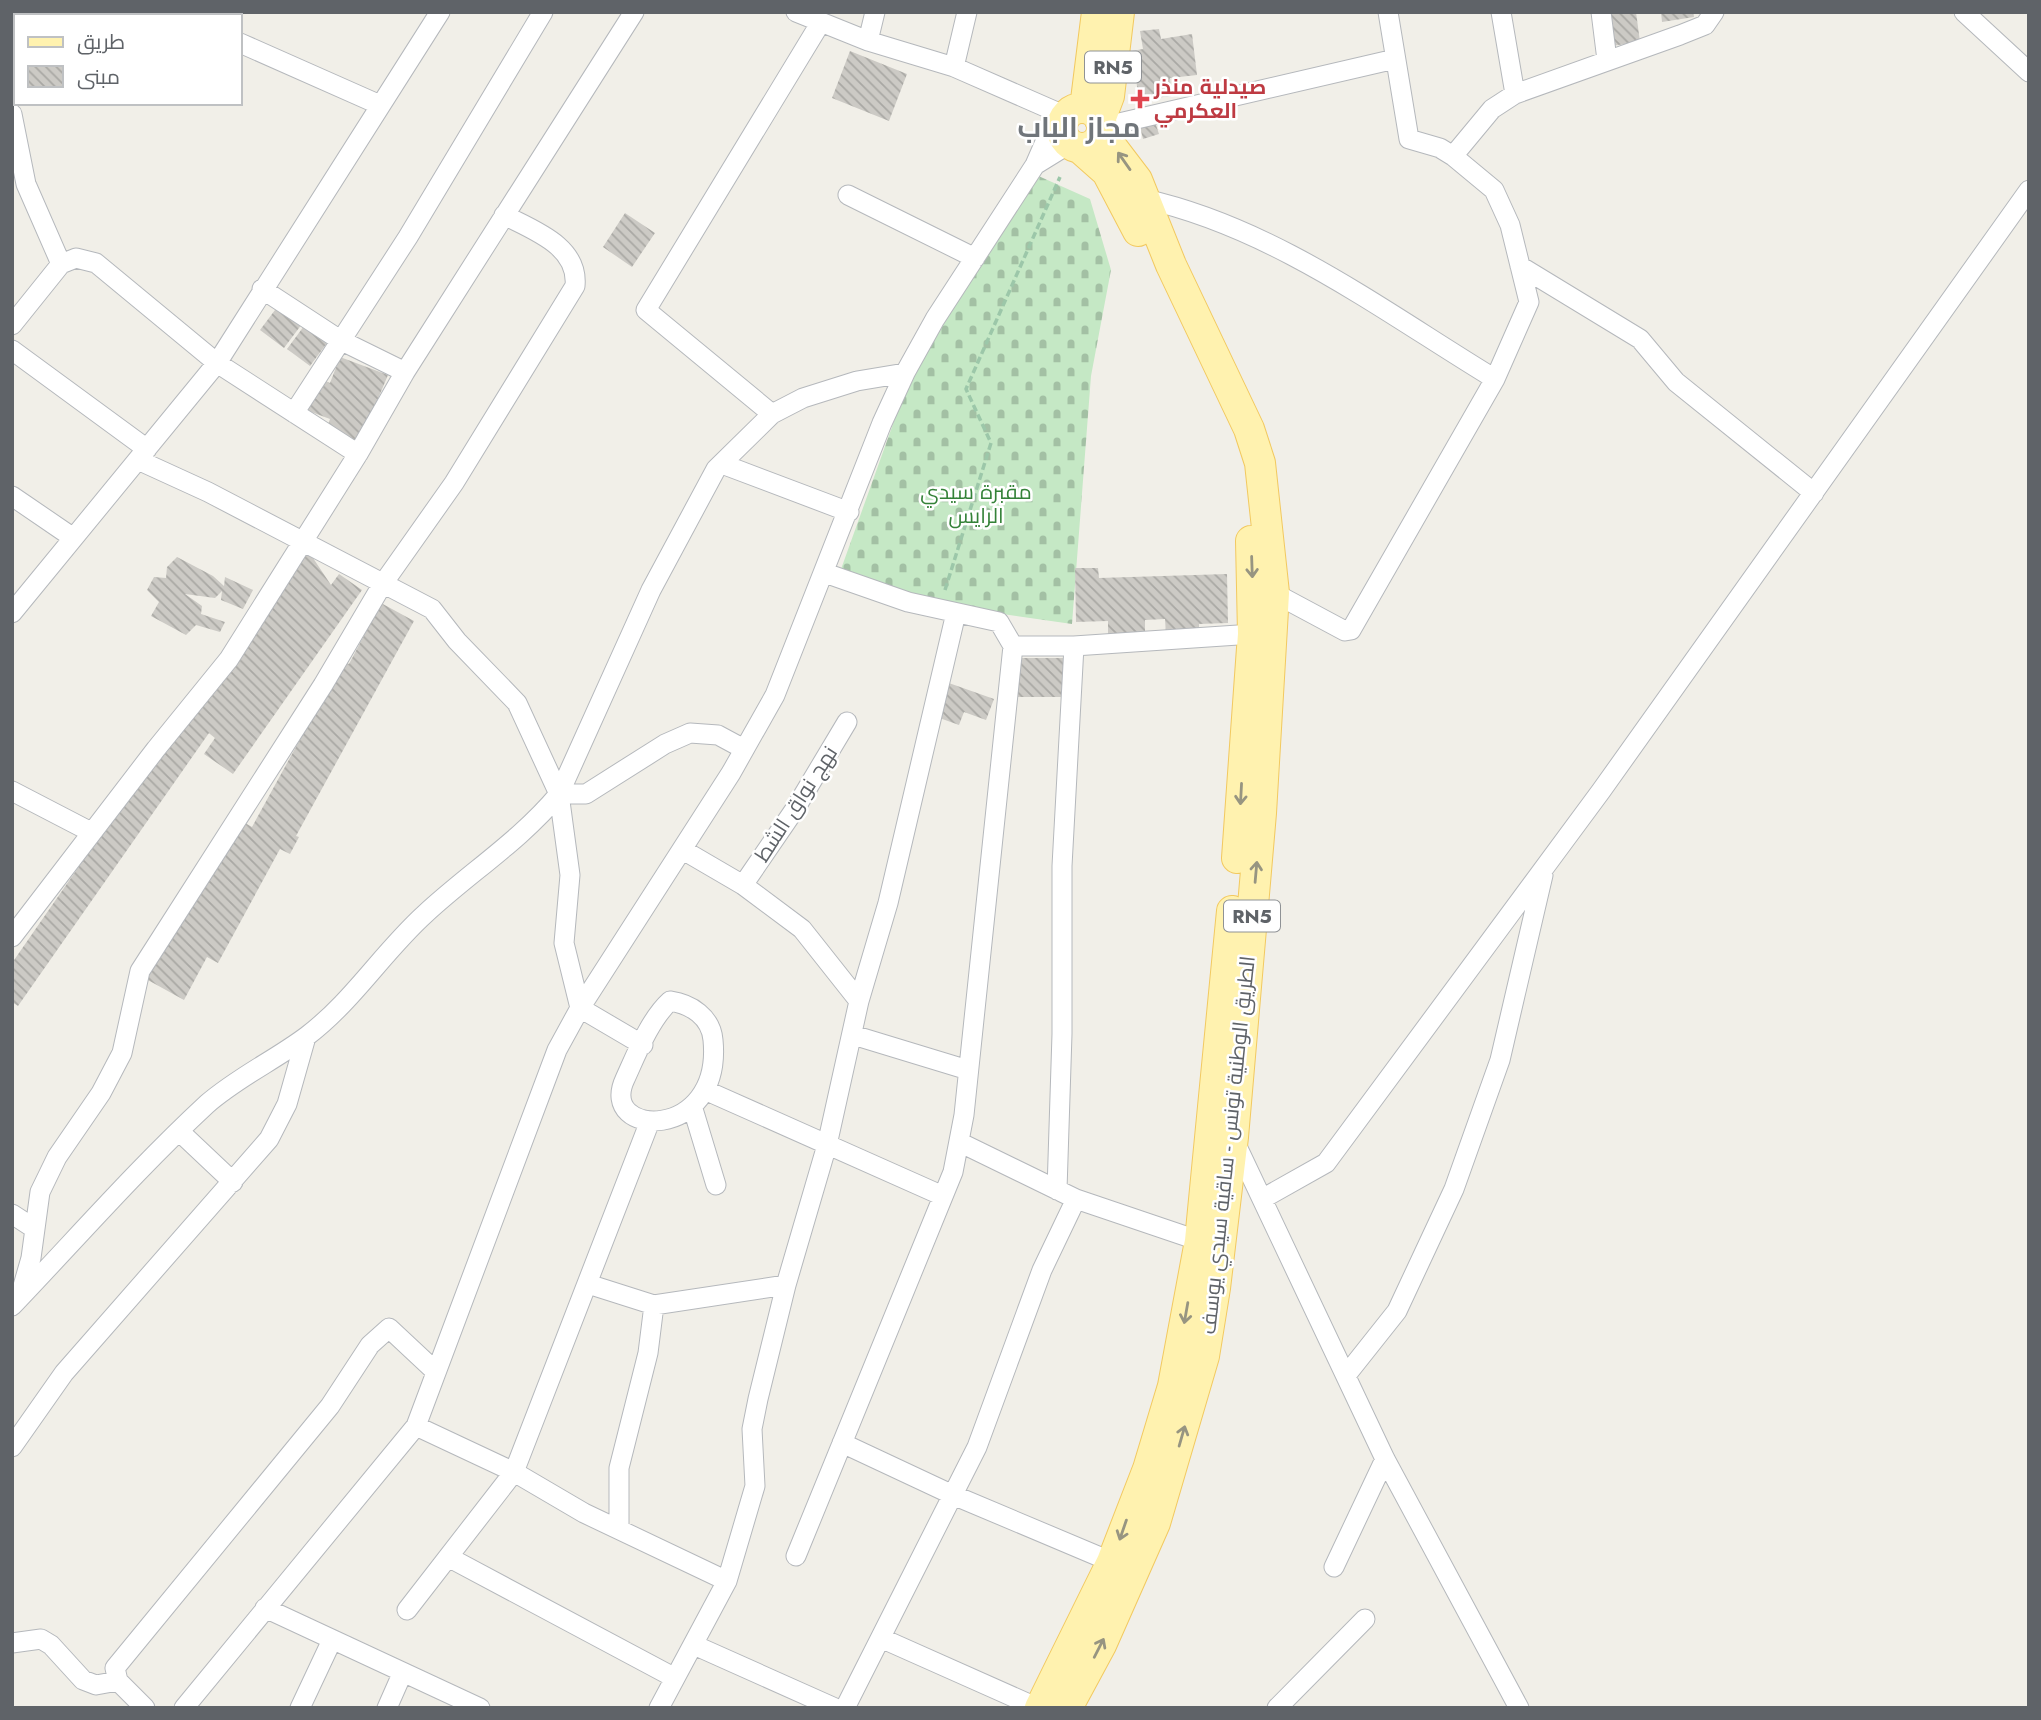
<svg xmlns="http://www.w3.org/2000/svg" width="2041" height="1720" viewBox="0 0 2041 1720" font-family="Jost,Cairo,sans-serif">
<style>
.cemetery{fill:url(#cemetery-stones)}
.building{fill:url(#building-back-hatch)}
.lines{fill:none;stroke-linecap:round;stroke-linejoin:round}
.minor-casing{stroke:#b5b8bc;stroke-width:21}
.primary-casing{stroke:#f2c960;stroke-width:32}
.path{stroke:#9cc7a9;stroke-width:3.5;stroke-dasharray:7 3.5;stroke-linecap:butt}
.minor{stroke:#fff;stroke-width:19}
.primary{stroke:#fff2af;stroke-width:30}
.oneway{stroke:#979581}
.health-dot{fill:#e0444e;stroke:#fff;stroke-width:2.5}
.labels{text-anchor:middle;stroke-width:5;stroke-linejoin:round;paint-order:stroke}
.shield{fill:#fff;stroke:#8f9295;stroke-width:2}
.shield-label{font-size:19px;font-weight:bold;fill:#5f6368}
.health-label{font-size:21px;font-weight:bold;fill:#be3a42;stroke:#fff;text-anchor:start}
.park-label{font-size:21px;fill:#348238;stroke:#fff}
.street-label{font-size:21px;fill:#5f6368;stroke:#fff}
.district-label{font-size:28px;font-weight:bold;fill:#70757a;stroke:#fff}
</style>
<defs>
<pattern id="cemetery-stones" width="16" height="16" patternUnits="userSpaceOnUse" patternTransform="scale(1.75)"><rect width="16" height="16" fill="#c5e8c5"/><path d="M2 7V4a2 2 0 0 1 4 0v3zM10 15v-3a2 2 0 0 1 4 0v3z" fill="#a3c0a4"/></pattern>
<pattern id="building-back-hatch" width="6" height="6" patternUnits="userSpaceOnUse" patternTransform="scale(1.75)"><rect width="6" height="6" fill="#cccac5"/><path d="M-1 5l2 2M0 0l6 6M5-1l2 2" fill="none" stroke="#a9a8a4"/></pattern>
</defs>
<rect width="100%" height="100%" fill="#f1efe8"/>
<!-- cemetery -->
<path class="cemetery" d="M1034,174L1090,199L1111,270L1091,376L1072,624L913,601L840,572L912,371Z"/>
<!-- building -->
<path class="building" d="M1599,12H1636L1640,42L1604,47Z
M1661,12H1693L1694,17L1662,22Z
M1159,29L1161,39L1192,34L1197,75L1170,78L1172,96L1139,100L1132,51L1143,49L1140,31Z
M850,51L907,74L889,121L832,98Z
M1154,119L1159,134L1143,139L1139,123Z
M625,213L655,233L632,267L603,247Z
M278,306L302,324L284,348L260,330Z
M304,326L327,343L310,366L287,349Z
M340,357L388,375L358,446L325,433L330,419L306,410L319,378L330,383Z
M303,543L331,585L339,574L362,590L233,774L204,754L215,738L209,733L18,1006L12,1002V963Z
M177,557L213,576L224,586L225,577L253,590L243,609L221,600L222,591L215,598L185,594L202,606L201,614L225,622L220,632L196,625L186,635L151,616L159,602L147,590L154,577L166,578L167,567Z
M1075,568H1098L1099,578L1227,574L1228,623L1199,624V634L1166,635L1165,619L1145,620V633L1108,634V621L1076,622Z
M381,603L414,621L296,836L299,837L290,854L280,849L218,963L207,957L184,1000L146,979L233,816L252,827L343,661L349,664Z
M1016,658H1069L1068,697H1016Z
M946,682L994,699L986,720L964,712L959,725L934,716Z"/>
<g class="lines">
<!-- minor casing -->
<g class="minor-casing">
<path id="minor" d="M796,12L868,41L954,67L1066,116
M1388,12L1409,139L1440,148L1453,156L1492,109L1515,94L1680,35L1705,25L1714,12
M1501,12L1515,94
M1601,12L1607,60
M1964,12L2029,72
M868,41L875,12
M240,43L380,105
M954,67L967,12
M12,114L26,184L61,264
M1063,121L1045,142L1035,165L1069,144
M1102,127L1395,59
M848,195L975,258
M1145,199C1274,228 1383,311 1495,379
M1520,266L1640,339L1676,382L1814,493
M262,289L340,340L405,372
M12,325L61,264L76,258L96,263L217,363L358,454
M12,350L147,449
M294,413L408,237L543,12
M772,414L646,310L821,22
M138,460L208,492L432,609L457,641L517,703L559,794L570,875L564,943L580,1008L643,1045
M722,464L849,512
M12,496L72,537
M1274,593L1345,631L1351,630L1495,379L1529,302L1510,225L1494,190L1453,156
M12,613L217,363L440,12
M1013,646H1074L1253,634
M12,791L91,832
M559,794H586L665,744L690,733L718,735L744,749
M683,850L743,885L802,929L859,1001
M743,885L795,809L847,722
M12,937L156,749L229,659L358,454L405,372L634,12
M670,1001C691,1004 711,1017 713,1040C723,1143 597,1138 625,1079C636,1055 650,1019 670,1001Z
M853,1035L968,1070
M707,1091L943,1196
M693,1109L716,1185
M180,1132L233,1182
M1234,1140L1385,1459L1519,1708
M959,1142L1076,1199L1200,1241
M1057,1190L1062,1034V866L1074,646
M1262,1199L1326,1163L1601,791L2029,190
M12,1214L35,1229
M588,1284L654,1305L786,1285
M21,1293L31,1258L40,1192L57,1157L101,1093L122,1053L140,971L323,685L382,585L454,483L575,286C579,246 533,230 504,215
M12,1306C76,1239 139,1167 207,1104C238,1077 275,1060 307,1036C353,1001 383,952 425,914C469,873 520,841 559,794L651,590L716,469L772,414L803,398L857,381L905,373
M1347,1374L1397,1311L1454,1189L1500,1060L1543,875
M416,1426L514,1472L584,1513L727,1581
M842,1443L953,1495L1112,1562
M12,1447L64,1373L269,1139L287,1104L306,1037
M619,1529V1468L648,1353L654,1305
M796,1556L953,1172L964,1115L1013,646L999,622L908,602L825,573
M450,1558L675,1678
M1334,1567L1385,1459
M265,1608L480,1708
M407,1610L514,1472L650,1121
M883,1639L1038,1708
M12,1643L41,1639L51,1645L83,1680L96,1685L118,1681
M694,1645L835,1708
M145,1708L118,1681L115,1668L330,1406L370,1345L389,1328L435,1371
M184,1708L416,1426L557,1050L580,1008L731,773L775,695L882,423L905,373L935,319L1035,165
M300,1708L332,1640
M387,1708L402,1674
M659,1708L727,1581L755,1486L752,1429L758,1399L786,1285L827,1145L859,1001L888,903L956,613
M845,1708L977,1447L1042,1270L1076,1199
M1277,1708L1365,1619"/>
</g>
<!-- primary casing -->
<g class="primary-casing">
<path id="primary" d="M1062 128a20 20 0 1 1 40 0a20 20 0 1 1-40 0Z
M1085,108L1097,12
M1100,120L1109,96L1119,12
M1081,149L1107,172L1138,231
M1237,858L1253,634L1251,541
M1040,1708L1112,1562L1148,1469L1173,1386L1200,1241L1232,911
M1067,1708L1101,1645L1155,1523L1204,1356L1215,1288L1233,1137L1261,813L1274,593L1260,463L1249,429L1171,265L1137,180L1102,134"/>
</g>
<!-- path -->
<path class="path" d="M945,590L991,443L966,389L1060,177"/>
<!-- minor -->
<use href="#minor" class="minor"/>
<!-- primary -->
<use href="#primary" class="primary"/>
</g>
<!-- one-way arrows -->
<defs><path id="oneway-shaft" d="M-6 0H5M1.5-3L5.5 0L1.5 3" fill="none" stroke-width="1.6" stroke-linecap="round" stroke-linejoin="round" transform="scale(1.75)"/></defs>
<g class="oneway">
<use href="#oneway-shaft" transform="translate(1124 161) rotate(-125)"/>
<use href="#oneway-shaft" transform="translate(1252 567) rotate(88)"/>
<use href="#oneway-shaft" transform="translate(1241 794) rotate(93)"/>
<use href="#oneway-shaft" transform="translate(1256 872) rotate(-85)"/>
<use href="#oneway-shaft" transform="translate(1186 1313) rotate(100)"/>
<use href="#oneway-shaft" transform="translate(1182 1436) rotate(-74)"/>
<use href="#oneway-shaft" transform="translate(1123 1530) rotate(109)"/>
<use href="#oneway-shaft" transform="translate(1099 1648) rotate(-63)"/>
</g>
<!-- markers -->
<path class="health-dot" d="M1136.5 88.5h7v7h7v7h-7v7h-7v-7h-7v-7h7z"/>
<g class="labels">
<!-- shield labels -->
<g class="shield">
<rect x="1085" y="51.5" width="56" height="31" rx="5"/>
<rect x="1224" y="900.5" width="56" height="31" rx="5"/>
</g>
<g class="shield-label">
<text x="1113" y="74">RN5</text>
<text x="1252" y="923">RN5</text>
</g>
<!-- health labels -->
<g class="health-label">
<text x="1154" y="94">صيدلية منذر<tspan x="1154" dy="24">العكرمي</tspan></text>
</g>
<!-- park labels -->
<g class="park-label">
<text x="976" y="499">مقبرة سيدي<tspan x="976" dy="24">الرايس</tspan></text>
</g>
<!-- street labels -->
<g class="street-label">
<text transform="translate(796 804) rotate(-57)" y="7">نهج نواق الشط</text>
<text transform="translate(1228 1145) rotate(-84)" y="7">الطريق الوطنية تونس - ساقية سيدي يوسف</text>
</g>
<!-- district labels -->
<g class="district-label">
<text x="1079" y="137">مجاز الباب</text>
</g>
</g>
<!-- border -->
<rect width="2041" height="1720" fill="none" stroke="#5f6368" stroke-width="28"/>
<!-- legend -->
<rect x="14" y="14" width="228" height="91" fill="#ffffff" stroke="#bfc1c3" stroke-width="2"/>
<rect x="28" y="37" width="35" height="10" fill="#fff2af" stroke="#bfc1c3" stroke-width="2"/>
<text x="77" y="49" font-size="21" fill="#5f6368">طريق</text>
<rect x="28" y="66" width="35" height="21" fill="url(#building-back-hatch)" stroke="#bfc1c3" stroke-width="2"/>
<text x="77" y="84" font-size="21" fill="#5f6368">مبنى</text>
</svg>
